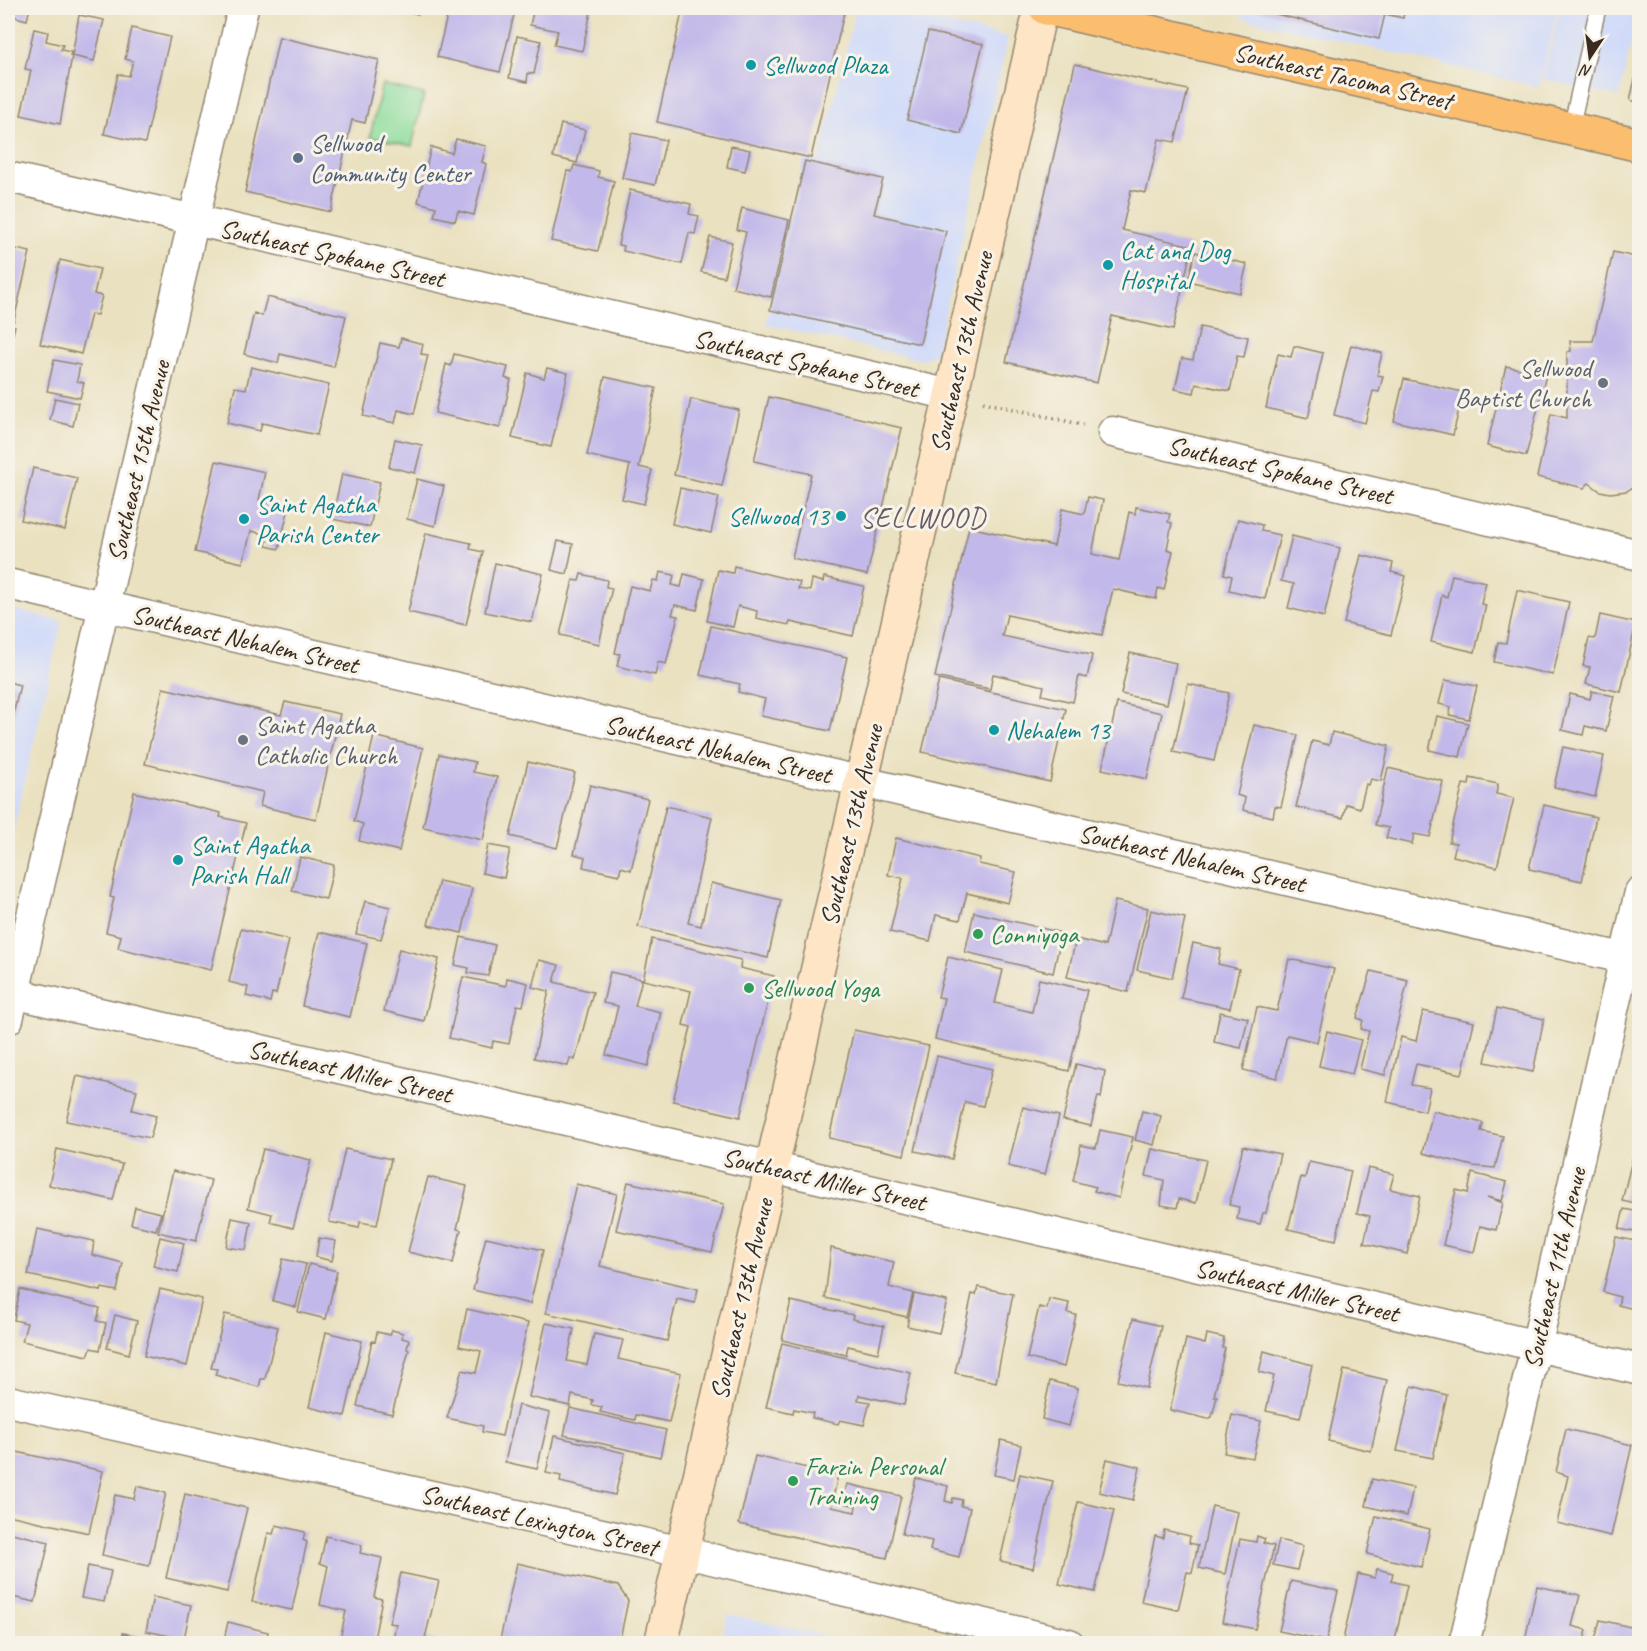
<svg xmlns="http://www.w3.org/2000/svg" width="1647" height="1651" viewBox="0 0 1647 1651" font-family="Caveat,sans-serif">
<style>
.built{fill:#d0daf9}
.green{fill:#8cdd9d;stroke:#64845e;stroke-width:1.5}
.building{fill:#c2b9ea}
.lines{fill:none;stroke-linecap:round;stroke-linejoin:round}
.lane-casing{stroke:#92866f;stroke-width:18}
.street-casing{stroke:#92866f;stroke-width:33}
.secondary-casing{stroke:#92866f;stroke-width:36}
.primary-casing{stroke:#92866f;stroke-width:36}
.path{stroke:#92866f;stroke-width:4;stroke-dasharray:1.5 4.5;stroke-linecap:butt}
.lane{stroke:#fff;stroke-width:15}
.street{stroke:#fff;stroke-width:30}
.secondary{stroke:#fde5c5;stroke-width:33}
.primary{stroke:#fbbd6e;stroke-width:33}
.culture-dot{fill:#0f9aa8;stroke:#f7f3e8;stroke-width:2}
.service-dot{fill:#5c6f8a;stroke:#f7f3e8;stroke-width:2}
.worship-dot{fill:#6b7280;stroke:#f7f3e8;stroke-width:2}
.leisure-dot{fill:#2e9e5b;stroke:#f7f3e8;stroke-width:2}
.labels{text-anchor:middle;stroke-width:6;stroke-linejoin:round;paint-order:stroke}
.culture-label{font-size:26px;fill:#0d838f;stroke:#f7f3e8;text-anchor:start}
.street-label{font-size:26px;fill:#3b2a1e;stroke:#f7f3e8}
.service-label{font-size:26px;fill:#4e5e75;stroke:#f7f3e8;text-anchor:start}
.worship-label{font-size:26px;fill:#5b616d;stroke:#f7f3e8;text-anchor:end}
.leisure-label{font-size:26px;fill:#27864d;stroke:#f7f3e8;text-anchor:start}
.quarter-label{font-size:28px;letter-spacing:1.5px;fill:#6a5c65;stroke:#f7f3e8}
</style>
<rect width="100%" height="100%" fill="#f7f3e8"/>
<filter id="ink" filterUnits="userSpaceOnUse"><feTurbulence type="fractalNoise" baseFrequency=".0167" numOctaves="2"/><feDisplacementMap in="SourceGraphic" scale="12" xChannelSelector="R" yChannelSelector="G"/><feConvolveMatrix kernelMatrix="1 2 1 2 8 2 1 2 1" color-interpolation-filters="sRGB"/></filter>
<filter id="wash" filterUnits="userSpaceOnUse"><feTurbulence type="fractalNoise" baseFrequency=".008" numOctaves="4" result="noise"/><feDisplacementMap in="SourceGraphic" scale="24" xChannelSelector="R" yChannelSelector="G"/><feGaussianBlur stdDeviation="1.35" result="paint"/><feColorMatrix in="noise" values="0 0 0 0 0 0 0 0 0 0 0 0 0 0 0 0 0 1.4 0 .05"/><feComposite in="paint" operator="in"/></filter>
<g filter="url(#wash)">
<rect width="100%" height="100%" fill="#eae1c0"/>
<!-- built -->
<path class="built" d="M856,8H876L1008,37L936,353L922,360L766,324L804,159L819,162Z
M1245,8H1558L1539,87L1242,18Z
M1560,8H1639L1619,97L1543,79Z
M8,608L62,621L8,854Z
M728,1614L859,1643H721Z"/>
<!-- green -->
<path class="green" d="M382,84L424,94L412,146L370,137Z"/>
<g id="blocks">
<!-- building -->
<path class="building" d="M8,8H30L27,20L8,15Z
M394,8H420L418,14Z
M449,8H502L515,11L500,72L437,57Z
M534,8H592L582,51L554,45L558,31L530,25Z
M683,8H845L811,158L657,122Z
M1251,8H1405L1403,18L1385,14L1379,39Z
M79,15L104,20L94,61L72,56L60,124L21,115L31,70L25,69L34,29L48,32L46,41L63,45L61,50L71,52L70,56H72Z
M132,28L170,37L145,143L104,134L118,74L129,76L133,61L125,59Z
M928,32L983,44L961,134L907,120Z
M517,36L541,41L534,74L528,73L527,82L509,78Z
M279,37L379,60L365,123L352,120L331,212L245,192Z
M1075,64L1188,90L1175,142L1159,139L1146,193L1131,190L1122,230L1192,246L1173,330L1112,316L1097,383L1006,362Z
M1635,79L1640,80V103L1630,100Z
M561,124L585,130L577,163L553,157Z
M632,133L666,140L655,185L622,178Z
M456,139L486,146L482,162L486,164L474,215L458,211L455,221L434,216L436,207L418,202L431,147L452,153Z
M731,146L750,150L745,171L727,167Z
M805,161L883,179L874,214L946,231L920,344L770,310Z
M574,165L599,171L598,177L614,181L598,251L551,241L567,171L572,172Z
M630,190L691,204L689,214L699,216L695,234L689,233L682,264L623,251L624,246L618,245Z
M742,208L789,220L771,297L733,288L746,232L737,230Z
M710,237L732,242L724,277L701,272Z
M8,247L30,252L14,320L11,325L15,326L13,334L10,333L8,339Z
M1195,252L1247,264L1240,293L1188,281Z
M1613,252L1640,258V482L1627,491L1610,493L1600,491L1589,483L1584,488L1537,477L1551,414L1567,418V352L1571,351L1570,341H1593Z
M60,260L100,269L94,294L102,296L97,315L91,314L81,354L40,344Z
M267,297L346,316L334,367L280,354L278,363L244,354L254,313L262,316Z
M1200,327L1248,337L1244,357L1237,356L1230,391L1196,384L1194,393L1175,389L1182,358L1193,360Z
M401,338L423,344L421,354L428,355L414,414L398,410L395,423L363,416L380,343L399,347Z
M1351,345L1382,353L1377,375L1383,376L1379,392L1373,391L1365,423L1334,415Z
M1294,346L1323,353L1308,418L1266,408L1278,354L1291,357Z
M454,354L508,367L505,378L511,380L500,428L435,413L446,364L451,366Z
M54,360L80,365L77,381L84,383L80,398L47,391Z
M1506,366L1546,375L1526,456L1487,446Z
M251,367L329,385L317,435L262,423L260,431L227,423L235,387L246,389Z
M547,368L568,373L551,447L512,438L527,373L544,378Z
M605,377L656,388L639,467L652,470L644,504L622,499L630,465L587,455Z
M1404,379L1463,392L1453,435L1394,421Z
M769,397L902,428L867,575L792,558L811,474L754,461Z
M55,398L78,403L73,426L50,420Z
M691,399L739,410L722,486L674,475Z
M395,439L422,445L415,473L389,467Z
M216,461L265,472L259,500L289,507L279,549L266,546L268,535L251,531L243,563L195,552Z
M33,468L77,478L65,530L21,520Z
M342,474L380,482L370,527L332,519Z
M417,479L444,486L435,526L407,519Z
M680,488L719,497L711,533L672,524Z
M1088,497L1103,500L1092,554L1119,560L1129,512L1135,514L1136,507L1170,514L1168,522L1172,523L1167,549L1173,551L1164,590L1158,588L1156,599L1113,589L1102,635L1007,615L1002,636L1092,655L1087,678L1079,676L1073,702L1042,695L1044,686L993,674L990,689L935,677L969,527L1054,546L1062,509L1084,514Z
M1238,519L1262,525L1261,531L1280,535L1265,599L1229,590L1232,576L1224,574Z
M426,533L471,543L470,549L483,552L466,625L408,612Z
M1292,536L1340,548L1324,617L1288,608L1294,584L1281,581Z
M558,541L573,544L567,574L551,570Z
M1361,555L1393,563L1391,572L1406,576L1391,635L1344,623Z
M495,563L543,574L532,622L485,612Z
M734,566L800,582L798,589L810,591L812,579L823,582L824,577L864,586L853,636L790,622L789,625L756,618L757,611L738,606L733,627L707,621L718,570L733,573Z
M660,572L674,575L672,585L681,587L684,574L704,579L697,610L675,605L672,615L678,616L666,664L658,662L655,675L617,666L620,654L615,653L630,586L650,591L653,580L658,581Z
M581,574L607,580L606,587L612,588L599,644L560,635L573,580L579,581Z
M1452,575L1486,582L1481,604L1486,605L1475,652L1431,642L1442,595L1447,597Z
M1517,590L1569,602L1553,675L1494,662L1498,642L1506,643Z
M1600,615L1636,623L1621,692L1586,684L1590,667L1583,666L1589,638L1595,639Z
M711,626L847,657L830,731L761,716L765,699L738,692L740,684L700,675Z
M1130,653L1176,663L1167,704L1121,694Z
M939,680L1066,709L1050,782L922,752Z
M1445,680L1477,686L1469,719L1449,715L1451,707L1439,704Z
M8,682L20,685L8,736Z
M1188,684L1229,693L1214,761L1173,752Z
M163,688L281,715L285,702L340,714L316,819L260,806L263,792L145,764Z
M1592,691L1614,696L1606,731L1585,726L1583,735L1562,730L1570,694L1590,699Z
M1117,703L1162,713L1147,779L1102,769Z
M1437,716L1468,723L1460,757L1429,750Z
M1254,725L1298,735L1281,807L1275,806L1273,817L1243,810L1245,798L1237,795Z
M1332,732L1389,746L1381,781L1371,779L1369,785L1366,784L1360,808L1346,804L1343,818L1296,807L1312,741L1329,745Z
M374,736L423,748L399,851L359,841L363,824L354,821Z
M1563,747L1604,756L1595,797L1554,787Z
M439,754L475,762L473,772L497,777L483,840L423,827Z
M528,762L575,773L557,848L510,836Z
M1388,768L1443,781L1430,837L1414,834L1412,844L1386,838L1389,828L1375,825Z
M1470,778L1498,784L1496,794L1514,798L1497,867L1453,856L1456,843L1449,842L1463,784L1469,785Z
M590,785L648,799L631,870L621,867L619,875L583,867L585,857L574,854Z
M134,792L221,813L220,817L246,823L211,970L118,948L121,936L106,932L114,898L110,897Z
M1544,805L1596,817L1582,881L1529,869Z
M666,806L712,817L688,923L701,926L711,883L781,900L768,958L638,927Z
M896,838L980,858L979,864L1016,872L1008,903L967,893L960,920L936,915L930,941L890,932L903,878L888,875Z
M488,845L510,849L504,878L482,873Z
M300,857L334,865L326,899L292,891Z
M439,881L472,888L462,933L428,925Z
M365,901L390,907L381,939L356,934Z
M1115,901L1148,908L1128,992L1067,977L1076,939L1105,946Z
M1151,910L1185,918L1172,978L1137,970Z
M974,912L1062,933L1053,973L965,952Z
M241,929L289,940L276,994L272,993L270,1002L246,996L248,987L229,982Z
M319,932L367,943L350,1017L302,1006Z
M461,937L495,945L488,976L468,973L469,968L455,965Z
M652,939L741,960L740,968L774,976L740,1117L673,1101L691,1027L683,1025L691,991L643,980Z
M1193,943L1221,949L1218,964L1239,969L1230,1008L1181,998Z
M399,949L439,959L424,1021L384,1011Z
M948,957L1003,970L995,1003L1032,1012L1039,979L1087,990L1069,1071L935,1039L944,998L938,997Z
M1289,959L1334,969L1317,1042L1287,1035L1277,1078L1243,1070L1257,1007L1277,1011Z
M539,960L559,965L554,982L593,992L575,1060L570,1058L568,1066L534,1058L549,991L532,987Z
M1371,971L1408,980L1385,1075L1360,1069L1369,1031L1361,1029L1363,1020L1357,1018Z
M610,972L642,979L635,1006L661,1012L648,1066L606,1055L618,1006L603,1003Z
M463,977L506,986L507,978L528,983L523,1006L517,1005L509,1044L493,1041L492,1048L449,1038Z
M1497,1008L1544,1019L1533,1072L1485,1062Z
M1423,1011L1474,1022L1462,1074L1416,1064L1411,1085L1430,1088L1425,1111L1387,1102L1401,1037L1416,1041Z
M1220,1012L1248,1018L1241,1048L1214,1042Z
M854,1030L929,1046L904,1155L829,1138Z
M1327,1031L1361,1040L1352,1074L1319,1066Z
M937,1056L992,1069L983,1106L965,1102L952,1159L915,1151Z
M1076,1064L1105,1071L1101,1098L1098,1096L1091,1126L1063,1120Z
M77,1076L137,1090L132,1110L156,1116L150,1138L66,1121Z
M1023,1107L1059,1116L1045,1175L1008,1166Z
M1142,1111L1161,1116L1154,1145L1135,1140Z
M1433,1111L1483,1123L1481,1131L1503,1136L1495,1168L1473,1166L1423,1153Z
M1100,1130L1133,1137L1119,1198L1094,1191L1096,1187L1073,1181L1081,1145L1096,1148Z
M1639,1131H1640V1205L1622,1201Z
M1243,1146L1280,1154L1266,1213H1263L1260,1224L1237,1219L1239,1207L1229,1205Z
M57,1149L122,1164L113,1200L49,1185Z
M263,1149L311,1160L293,1228L270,1222L272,1214L248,1208Z
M345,1149L391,1159L377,1225L360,1222L359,1228L329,1222Z
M1152,1149L1206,1160L1196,1203L1179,1199L1177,1208L1161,1205L1164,1180L1146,1176Z
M1309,1162L1351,1171L1336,1240L1288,1229L1301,1177L1305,1178Z
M1368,1168L1394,1174L1390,1189L1420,1196L1407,1254L1364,1243L1370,1216L1357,1213Z
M173,1171L211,1180L196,1241L158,1232Z
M1472,1173L1507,1182L1502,1201L1487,1197L1503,1203L1496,1230L1480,1226L1474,1252L1443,1245L1456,1190L1468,1193Z
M428,1177L467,1186L457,1229L461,1230L453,1263L408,1252Z
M628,1182L724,1204L712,1252L616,1230Z
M576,1184L617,1194L600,1266L698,1289L695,1303L677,1299L667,1341L546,1313Z
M135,1207L161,1213L156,1230L131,1224Z
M1624,1209L1640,1212V1233L1619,1229Z
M232,1218L251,1222L246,1250L226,1247Z
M37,1229L94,1241L92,1255L123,1263L117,1291L102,1288L101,1291L28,1275Z
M160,1237L184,1243L178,1272L153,1266Z
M486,1237L543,1250L530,1304L473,1290Z
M1616,1237L1640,1242L1638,1310L1618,1305L1620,1297L1603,1292Z
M319,1238L336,1241L332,1261L316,1257Z
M831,1248L894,1262L889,1287L913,1293L907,1317L825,1298Z
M283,1259L306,1264L296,1307L273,1301Z
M309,1264L337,1271L326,1319L298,1312Z
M978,1287L1013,1294L996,1382L955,1373L972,1294L976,1295Z
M20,1289L100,1308L97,1321L106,1323L100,1350L91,1348L88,1356L22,1341L27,1323L14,1320Z
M160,1289L202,1299L187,1366L144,1356Z
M914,1294L947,1301L939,1333L907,1326Z
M1049,1299L1069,1303L1067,1313L1076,1315L1064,1367L1027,1358L1039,1307L1047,1309Z
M791,1301L853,1315L852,1319L884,1326L878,1353L848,1346L846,1355L782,1340Z
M467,1309L528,1323L502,1436L482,1432L483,1426L447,1418L462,1370L476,1373L481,1351L459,1346Z
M225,1314L278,1327L265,1379H261L259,1387L215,1375L217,1369L211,1368Z
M115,1315L137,1321L129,1354L107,1348Z
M1133,1319L1161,1326L1147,1388L1118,1381Z
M546,1323L574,1329L567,1361L587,1365L594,1334L623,1340L618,1359L681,1373L669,1422L636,1415L635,1420L600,1412L602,1407L592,1405L593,1400L572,1395L570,1406L529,1397Z
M392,1330L403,1333L402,1338L409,1340L407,1349L409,1350L392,1414L357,1406L372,1341L375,1342L377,1332L390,1335Z
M326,1332L362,1341L345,1416L309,1407Z
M1207,1334L1224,1338L1222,1348H1225L1214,1396H1217L1212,1417L1208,1419L1170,1410L1186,1339L1205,1344Z
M782,1343L911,1373L904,1405L859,1395L858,1400L870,1402L864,1425L840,1420L838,1424L812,1418L813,1413L794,1409L793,1413L766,1407Z
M1264,1351L1312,1365L1300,1418L1266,1411L1274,1376L1259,1372Z
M1344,1370L1387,1380L1371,1451L1328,1441Z
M1050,1381L1078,1388L1069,1426L1042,1419Z
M1412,1386L1447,1395L1433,1458L1397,1451Z
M518,1405L550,1413L537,1469L505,1462Z
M570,1408L666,1430L660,1457L564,1435Z
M1232,1415L1261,1421L1253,1458L1224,1453Z
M1566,1429L1632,1445L1611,1536L1557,1523L1568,1476L1556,1472Z
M554,1436L625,1453L615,1495L560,1482L561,1476L546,1473Z
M1001,1440L1021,1445L1014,1479L994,1475Z
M8,1450L103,1471L89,1533L8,1515Z
M755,1456L838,1475L831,1507L855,1512L856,1506L843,1503L847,1484L901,1496L887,1558L739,1524Z
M1107,1459L1140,1467L1133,1500L1099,1492Z
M1020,1474L1053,1481L1033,1568L1000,1561Z
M916,1478L948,1486L945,1501L952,1503L953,1498L962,1500L961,1506L970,1508L959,1557L930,1550L932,1541L902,1534Z
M1372,1479L1413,1488L1407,1516L1366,1506Z
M137,1486L166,1493L149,1566L102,1555L115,1495L134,1499Z
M185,1494L247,1508L227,1592L166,1578Z
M1078,1502L1114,1510L1095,1592L1059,1584Z
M1212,1506L1238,1512L1225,1574L1199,1568Z
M1376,1516L1430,1529L1421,1567L1367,1554Z
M276,1525L305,1532L303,1540L307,1542L292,1610L252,1602L268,1533L273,1534Z
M1164,1530L1190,1536L1189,1543L1198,1545L1192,1573L1187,1572L1178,1610L1141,1602L1155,1536L1163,1538Z
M8,1532L49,1542L35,1602L8,1596Z
M326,1536L362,1545L360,1553L382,1558L374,1597L382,1599L373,1644H339L346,1611L320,1605L328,1566L320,1563Z
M1257,1536L1265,1539L1263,1543L1274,1546L1255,1629L1222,1622L1240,1539L1256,1542Z
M1279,1540L1303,1546L1297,1570L1273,1565Z
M517,1563L618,1586L628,1601L619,1644H499Z
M88,1566L111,1571L104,1602L81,1598Z
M1377,1569L1393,1573L1391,1581L1407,1585L1394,1644H1342L1358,1574L1375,1578Z
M401,1573L439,1581L425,1638L446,1644H392L396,1624L389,1623Z
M1291,1581L1338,1591L1326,1641L1279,1631Z
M1537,1586L1580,1595L1572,1626L1587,1630L1583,1644H1524Z
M153,1597L191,1605L184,1639L146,1631Z
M1600,1620L1640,1629L1638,1644H1594Z
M228,1622L268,1632L265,1644H223Z
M123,1633L144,1637L143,1644H121Z"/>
</g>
</g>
<g filter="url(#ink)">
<use href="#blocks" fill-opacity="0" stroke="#92866f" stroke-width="1.5"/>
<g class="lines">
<!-- lane casing -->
<g class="lane-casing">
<path id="lane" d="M1571,128L1598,8"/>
</g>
<!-- street casing -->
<g class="street-casing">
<path id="street" d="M8,177L951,395
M1113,432L1640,555
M8,584L1640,962
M8,992L771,1167L1640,1370
M8,1019L243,8
M8,1401L682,1552L1069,1644
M1464,1644L1536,1347L1640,892"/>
</g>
<!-- secondary casing -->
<g class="secondary-casing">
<path id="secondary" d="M661,1644L1041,8"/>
</g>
<!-- primary casing -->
<g class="primary-casing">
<path id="primary" d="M1046,8L1640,145"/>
</g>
<!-- path -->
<path class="path" d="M983,402L1083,425"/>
<!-- lane -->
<use href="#lane" class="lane"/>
<!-- street -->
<use href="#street" class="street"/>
<!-- secondary -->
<use href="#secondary" class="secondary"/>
<!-- primary -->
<use href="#primary" class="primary"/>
</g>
</g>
<!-- markers -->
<g class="culture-dot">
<circle cx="751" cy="65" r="6"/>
<circle cx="1108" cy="265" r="6"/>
<circle cx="841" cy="516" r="6"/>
<circle cx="244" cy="519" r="6"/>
<circle cx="994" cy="730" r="6"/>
<circle cx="178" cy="860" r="6"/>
</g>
<circle class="service-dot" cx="298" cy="158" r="6"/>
<g class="worship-dot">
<circle cx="1603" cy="383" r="6"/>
<circle cx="243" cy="740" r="6"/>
</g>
<g class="leisure-dot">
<circle cx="978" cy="934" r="6"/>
<circle cx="749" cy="988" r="6"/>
<circle cx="793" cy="1481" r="6"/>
</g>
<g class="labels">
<!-- culture labels -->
<g class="culture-label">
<text x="763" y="74">Sellwood Plaza</text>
<text x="1120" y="259">Cat and Dog<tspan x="1120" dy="30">Hospital</tspan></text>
<text x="256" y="513">Saint Agatha<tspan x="256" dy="30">Parish Center</tspan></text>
<text x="829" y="525" text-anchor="end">Sellwood 13</text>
<text x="1006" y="739">Nehalem 13</text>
<text x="190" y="854">Saint Agatha<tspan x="190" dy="30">Parish Hall</tspan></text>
</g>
<!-- street labels -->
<g class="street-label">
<text transform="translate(1343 76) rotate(13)" y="9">Southeast Tacoma Street</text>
<text transform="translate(332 253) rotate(13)" y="9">Southeast Spokane Street</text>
<text transform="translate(961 352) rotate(-77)" y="9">Southeast 13th Avenue</text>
<text transform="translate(806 363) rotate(13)" y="9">Southeast Spokane Street</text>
<text transform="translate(138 461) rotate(-77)" y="9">Southeast 15th Avenue</text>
<text transform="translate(1280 470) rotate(13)" y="9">Southeast Spokane Street</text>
<text transform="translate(245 639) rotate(13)" y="9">Southeast Nehalem Street</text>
<text transform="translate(718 749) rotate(13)" y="9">Southeast Nehalem Street</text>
<text transform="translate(851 825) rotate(-77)" y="9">Southeast 13th Avenue</text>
<text transform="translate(1192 858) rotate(13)" y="9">Southeast Nehalem Street</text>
<text transform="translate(350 1071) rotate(13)" y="9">Southeast Miller Street</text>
<text transform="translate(824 1179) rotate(13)" y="9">Southeast Miller Street</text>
<text transform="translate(1554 1268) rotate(-77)" y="9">Southeast 11th Avenue</text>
<text transform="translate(1297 1290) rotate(13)" y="9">Southeast Miller Street</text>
<text transform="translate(741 1299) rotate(-77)" y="9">Southeast 13th Avenue</text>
<text transform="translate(539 1520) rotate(13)" y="9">Southeast Lexington Street</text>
</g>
<!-- service labels -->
<g class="service-label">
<text x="310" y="152">Sellwood<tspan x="310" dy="30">Community Center</tspan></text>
</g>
<!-- worship labels -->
<g class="worship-label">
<text x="1591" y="377">Sellwood<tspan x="1591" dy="30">Baptist Church</tspan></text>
<text x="255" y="734" text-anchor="start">Saint Agatha<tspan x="255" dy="30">Catholic Church</tspan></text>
</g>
<!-- leisure labels -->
<g class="leisure-label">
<text x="990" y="943">Conniyoga</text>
<text x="761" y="997">Sellwood Yoga</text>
<text x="805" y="1475">Farzin Personal<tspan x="805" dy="30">Training</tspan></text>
</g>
<!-- quarter labels -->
<g class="quarter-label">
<text x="923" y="527">SELLWOOD</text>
</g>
</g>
<!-- margin -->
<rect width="1647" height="1651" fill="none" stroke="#f7f3e8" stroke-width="30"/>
<!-- north arrow -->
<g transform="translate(1590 57) rotate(193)" stroke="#f7f3e8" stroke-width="4.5" paint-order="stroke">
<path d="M0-4.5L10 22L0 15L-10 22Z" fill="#3b2a1e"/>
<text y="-9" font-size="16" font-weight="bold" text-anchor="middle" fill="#3b2a1e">N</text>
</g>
</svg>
